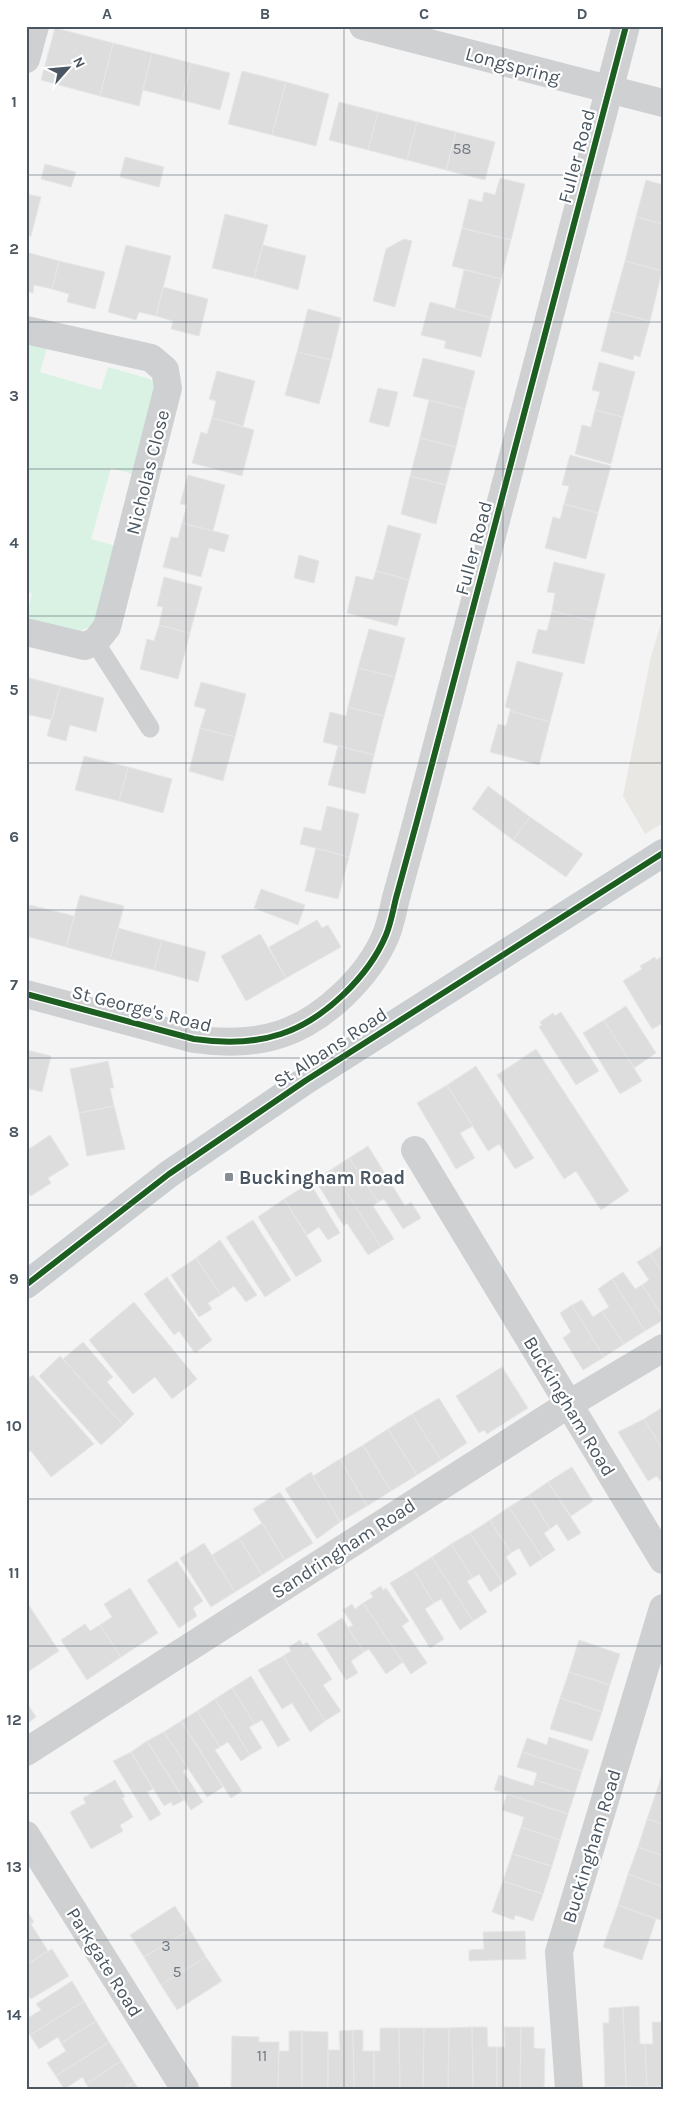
<svg xmlns="http://www.w3.org/2000/svg" width="689" height="2115" viewBox="0 0 689 2115" font-family="Karla,sans-serif">
<style>
.commercial{fill:#e8e7e3}
.green{fill:#d9f2e3}
.building{fill:#ddddde;stroke:#e5e6e7}
.lines{fill:none;stroke-linecap:round;stroke-linejoin:round}
.service{stroke:#ced0d2;stroke-width:19}
.minor{stroke:#ced0d2;stroke-width:28}
.primary{stroke:#caced1;stroke-width:28}
.cycleway-casing{stroke:#fff;stroke-width:9}
.cycleway{stroke:#1b5e20;stroke-width:6}
.grid{fill:none;stroke:#4a5661;stroke-width:1;stroke-opacity:0.55}
.poi-dot{fill:#868d94;stroke:#fff;stroke-width:2}
.labels{text-anchor:middle;stroke-width:4.5;stroke-linejoin:round;paint-order:stroke}
.number-label{font-size:16px;fill:#707881}
.street-label{font-size:19px;fill:#4a5661;stroke:#fff}
.poi-label{font-size:19px;font-weight:bold;fill:#4a5661;stroke:#fff;text-anchor:start}
.neatline{fill:none;stroke:#4a5661;stroke-width:2}
.grid-label{font-size:16px;text-anchor:middle;font-weight:bold;fill:#4a5661}
</style>
<rect width="100%" height="100%" fill="#f4f4f4"/>
<!-- commercial -->
<path class="commercial" d="M663,616V823L645,834L623,796L651,657Z"/>
<!-- green -->
<path class="green" d="M26,342L47,348L40,372L101,390L108,367L150,379L159,392L136,475L111,468L91,539L116,546L95,624L78,632L26,618L32,593L26,592Z"/>
<!-- building -->
<path class="building" d="M55,28L113,43L100,96L41,80Z
M113,43L152,53L139,106L100,96Z
M152,53L191,63L182,100L143,90Z
M191,63L230,73L220,110L182,100Z
M242,71L286,82L272,135L228,124Z
M286,82L329,94L316,146L272,135Z
M339,102L378,112L368,150L329,140Z
M378,112L417,122L407,160L368,150Z
M417,122L456,132L446,170L407,160Z
M456,132L495,142L485,180L446,170Z
M125,157L164,167L159,187L120,177Z
M45,164L76,172L71,187L41,179Z
M500,178L525,184L511,240L462,228L469,199L482,202L484,192L495,195Z
M646,180L663,185V224L636,217Z
M26,194L41,197L31,236L26,235Z
M225,214L268,225L254,278L212,268Z
M636,217L663,224L662,271L625,261Z
M462,228L511,240L501,279L452,266Z
M404,239L412,241L395,307L373,301L386,249Z
M126,245L171,256L156,316L139,312L136,320L108,312Z
M263,245L306,256L298,290L254,278Z
M26,252L59,261L52,289L34,285L33,293L26,291Z
M59,261L105,272L95,309L67,302L69,294L52,289Z
M625,261L662,271L650,321L611,311Z
M464,270L501,279L491,318L455,309Z
M163,287L208,299L199,336L171,329L173,321L156,316Z
M430,302L491,318L481,357L444,348L446,341L421,335Z
M308,309L341,318L331,360L297,352Z
M611,311L650,321L640,357L634,355L633,360L601,351Z
M297,352L331,360L319,404L285,395Z
M423,358L475,371L465,409L413,396Z
M599,362L635,372L623,417L595,410L600,392L592,390Z
M217,371L255,381L243,426L212,418L216,401L209,399Z
M378,388L398,392L389,427L369,422Z
M429,400L465,409L456,447L420,438Z
M595,410L623,417L611,464L575,454L582,425L591,427Z
M212,418L254,430L242,476L192,463L201,432L207,434Z
M420,438L456,447L446,485L410,476Z
M570,455L611,466L598,513L564,504L569,486L562,485Z
M188,475L225,485L213,531L182,523L187,505L180,504Z
M410,476L446,485L436,524L401,514Z
M564,504L598,513L586,559L545,548L553,517L560,519Z
M182,523L229,535L224,552L209,548L201,577L163,567L171,537L178,538Z
M388,525L421,534L409,580L376,571Z
M299,555L319,561L314,583L294,578Z
M554,562L605,574L594,621L552,611L555,593L547,592Z
M376,571L409,580L397,626L347,613L356,576L373,580Z
M164,577L202,587L190,633L159,625L163,607L157,606Z
M552,611L594,621L584,664L532,653L538,629L547,631Z
M159,625L190,633L178,679L140,669L147,639L154,641Z
M369,629L405,638L395,677L358,668Z
M517,661L563,673L550,722L510,711L511,709L505,707Z
M358,668L395,677L384,716L348,707Z
M26,677L60,686L52,720L26,714Z
M201,682L246,694L235,737L200,728L206,709L194,706Z
M60,686L104,698L96,732L70,725L66,741L47,736Z
M348,707L384,716L374,755L323,742L330,712L346,716Z
M510,711L550,722L539,765L490,752L498,724L506,726Z
M200,728L235,737L223,781L189,771Z
M338,746L374,755L365,794L328,785Z
M84,756L128,767L119,801L75,790Z
M128,767L172,779L163,813L119,801Z
M488,786L530,817L513,840L472,809Z
M327,806L359,814L349,857L300,844L304,827L321,831Z
M530,817L583,854L566,877L513,840Z
M316,848L349,857L338,899L305,891Z
M261,889L305,905L298,925L254,908Z
M80,895L124,906L110,959L66,947Z
M30,905L74,916L66,947L26,936V918Z
M317,920L322,928L328,925L341,947L286,978L269,947Z
M118,928L162,940L154,970L110,959Z
M260,934L286,978L246,1001L221,956Z
M162,940L206,952L198,982L154,970Z
M663,956V1023L652,1029L623,981L642,969L640,966L655,957L656,960Z
M626,1006L656,1053L634,1068L604,1020Z
M561,1012L599,1071L576,1085L539,1027L542,1025L540,1022L553,1013L555,1016Z
M604,1020L642,1081L620,1094L583,1033Z
M536,1049L629,1191L601,1210L576,1171L564,1179L497,1075Z
M26,1050L51,1056L42,1092L26,1088Z
M108,1061L114,1088H110L114,1106L79,1113L70,1069Z
M476,1066L534,1158L515,1169L499,1144L488,1151L447,1085Z
M447,1085L473,1126L460,1133L475,1158L456,1169L417,1103Z
M114,1106L125,1149L87,1156L79,1113Z
M50,1135L69,1165L48,1178L51,1183L31,1196L26,1189V1151Z
M368,1146L405,1206L411,1202L421,1218L403,1229L384,1199L378,1202L349,1158Z
M349,1158L378,1202L373,1206L394,1239L381,1247L332,1169Z
M332,1169L381,1247L368,1255L347,1223L344,1226L315,1180Z
M310,1183L340,1233L328,1240L319,1227L307,1235L284,1199Z
M284,1199L322,1261L296,1277L258,1217Z
M253,1220L291,1280L265,1297L226,1237Z
M220,1240L257,1295L246,1302L234,1286L221,1295L196,1258Z
M663,1245V1273L650,1254Z
M650,1254L663,1273V1317L642,1285L649,1280L637,1262Z
M196,1258L221,1295L208,1303L212,1309L199,1317L171,1275Z
M623,1272L635,1289L642,1285L663,1317V1320L645,1331L612,1279Z
M167,1277L212,1340L195,1353L179,1331L174,1335L144,1294Z
M612,1279L645,1331L624,1344L602,1311L609,1307L598,1289Z
M582,1300L593,1317L602,1311L624,1344L604,1357L572,1305Z
M134,1302L197,1379L172,1399L155,1377L133,1394L89,1340Z
M572,1305L604,1357L583,1370L563,1338L571,1332L560,1313Z
M83,1342L113,1377L107,1382L134,1414L123,1425L63,1359Z
M60,1356L123,1425L101,1445L39,1376Z
M502,1367L528,1408L487,1434L484,1430L479,1433L456,1396Z
M33,1375L94,1444L51,1477L31,1451L26,1453V1380Z
M439,1398L467,1443L441,1460L412,1414Z
M663,1407V1450L644,1419Z
M412,1414L441,1460L417,1475L388,1429Z
M644,1419L663,1450V1480L660,1481L657,1476L648,1481L618,1432Z
M388,1429L417,1475L391,1491L363,1445Z
M363,1445L391,1491L367,1506L340,1459Z
M340,1459L367,1506L340,1522L313,1476Z
M572,1467L593,1501L571,1516L548,1482Z
M311,1472L340,1522L317,1539L285,1489Z
M548,1482L581,1533L568,1541L557,1524L550,1529L529,1495Z
M280,1492L313,1543L285,1560L253,1509Z
M529,1495L550,1529L544,1533L555,1550L543,1558L509,1507Z
M509,1507L543,1558L530,1567L519,1548L511,1553L490,1520Z
M490,1520L511,1553L506,1557L517,1574L503,1583L470,1533Z
M262,1523L285,1560L262,1575L239,1538Z
M470,1533L503,1583L490,1592L479,1574L473,1578L451,1544Z
M239,1538L262,1575L235,1592L212,1555Z
M204,1543L235,1592L211,1607L180,1558Z
M451,1544L473,1578L467,1581L487,1612L473,1621L432,1557Z
M432,1557L473,1621L460,1630L441,1599L434,1603L413,1569Z
M177,1561L203,1601L193,1608L197,1616L179,1628L147,1580Z
M413,1569L434,1603L425,1609L444,1639L430,1648L390,1583Z
M381,1586L383,1590L386,1588L409,1621L402,1626L427,1663L411,1674L363,1603L373,1597L370,1593Z
M130,1588L158,1633L121,1657L100,1625L112,1617L104,1604Z
M26,1601L59,1651L26,1673Z
M363,1603L403,1662L386,1674L369,1649L364,1652L348,1628L353,1625L343,1610L352,1604L355,1609Z
M342,1618L364,1652L351,1661L358,1673L346,1680L317,1634Z
M85,1624L90,1631L100,1625L121,1657L87,1680L61,1640Z
M300,1640L303,1645L307,1642L332,1679L323,1685L341,1711L325,1721L283,1656L291,1651L289,1647Z
M579,1640L620,1654L610,1685L569,1672Z
M283,1656L325,1721L310,1732L292,1703L282,1709L258,1670Z
M569,1672L610,1685L602,1712L560,1698Z
M251,1676L290,1740L278,1747L262,1720L255,1724L232,1688Z
M232,1688L255,1724L249,1727L262,1748L250,1755L215,1699Z
M560,1698L602,1712L592,1741L550,1729Z
M215,1699L250,1755L241,1761L228,1742L220,1747L197,1711Z
M26,1702L36,1717L26,1724Z
M197,1711L220,1747L215,1750L242,1791L231,1798L181,1721Z
M181,1721L223,1787L207,1797L164,1732Z
M164,1732L188,1768L183,1771L203,1802L191,1810L147,1741Z
M549,1737L589,1750L582,1771L522,1752L527,1738L547,1745Z
M147,1741L184,1800L173,1806L171,1802L164,1806L131,1752Z
M131,1752L153,1789L147,1792L161,1814L150,1821L113,1761Z
M522,1752L582,1771L575,1793L535,1780L537,1773L517,1767Z
M663,1770V1792L657,1790Z
M499,1775L533,1786L535,1780L575,1793L568,1814L494,1790Z
M115,1780L125,1797L122,1798L133,1817L120,1825L123,1831L91,1849L70,1812L86,1803L83,1798Z
M657,1790L663,1792V1824L647,1819Z
M507,1794L568,1814L560,1840L521,1827L524,1817L502,1810Z
M647,1819L663,1824V1856L638,1847Z
M521,1827L560,1840L552,1866L512,1854Z
M638,1847L663,1856V1887L628,1874Z
M512,1854L552,1866L543,1894L503,1881Z
M628,1874L663,1887V1921L618,1905Z
M503,1881L543,1894L533,1921L515,1915L514,1920L492,1912Z
M618,1905L656,1919L642,1960L603,1947Z
M175,1906L190,1930L144,1957L130,1935Z
M26,1910L34,1922L26,1927Z
M31,1924L48,1951L26,1965V1927Z
M190,1930L206,1957L161,1985L144,1957Z
M525,1931L526,1959L469,1961V1950L484,1949L483,1932Z
M52,1949L69,1976L31,1999L26,1991V1965Z
M206,1957L222,1981L177,2010L161,1985Z
M72,1981L84,2001L30,2035L26,2030V2019L41,2010L36,2004Z
M84,2001L96,2021L61,2043L58,2037L39,2049L30,2035Z
M639,2006L640,2044H645L647,2087L626,2086L623,2007Z
M623,2007L626,2086L605,2087L603,2023H609V2008Z
M96,2021L109,2042L56,2076L47,2063L66,2051L61,2043Z
M652,2022H663V2086L647,2087L645,2044H653Z
M472,2027H487L488,2047H497V2089H473Z
M472,2027L473,2089H448L449,2028Z
M504,2027H521L520,2089H497V2047H505Z
M521,2027H534V2048L545,2049L544,2089H520Z
M380,2028H399L400,2089H374V2051H380Z
M399,2028H424L423,2089H400Z
M424,2028H449L448,2089H423Z
M353,2030H363V2051H374V2089H354Z
M353,2030L354,2089H328V2050H340L339,2031Z
M289,2031H302V2089H278L279,2051H289Z
M302,2031L328,2032V2089H302Z
M232,2036L259,2037V2042H279L278,2089H231Z
M109,2042L121,2061L86,2084L83,2077L64,2089L56,2076Z
M121,2061L134,2082L123,2089H90L86,2084Z
M134,2082L139,2089H123Z"/>
<g class="lines">
<!-- service -->
<path class="service" d="M95,642L150,728"/>
<!-- minor -->
<path class="minor" d="M363,26L663,103
M26,59L35,26
M26,330L151,358L165,370L168,388L107,627L95,642L84,646L26,632
M26,994L194,1039C222,1043 254,1043 281,1034C324,1020 369,976 386,935C391,923 393,910 396,898C403,872 410,846 417,821L626,26
M415,1150L663,1560
M26,1752L569,1404L663,1348
M26,1835L185,2089
M569,2089L559,1952L663,1608"/>
<!-- primary -->
<path class="primary" d="M26,1285L169,1174L305,1081L663,853"/>
<!-- cycleway casing -->
<g class="cycleway-casing">
<path id="cycleway" d="M26,994L194,1039C222,1043 254,1043 281,1034C324,1020 369,976 386,935C391,923 393,910 396,898C403,872 410,846 417,821L626,26
M26,1285L169,1174L305,1081L663,853"/>
</g>
<!-- cycleway -->
<use href="#cycleway" class="cycleway"/>
</g>
<!-- grid -->
<path class="grid" d="M186,26V2089M344,26V2089M503,26V2089M26,175H663M26,322H663M26,469H663M26,616H663M26,763H663M26,910H663M26,1058H663M26,1205H663M26,1352H663M26,1499H663M26,1646H663M26,1793H663M26,1940H663"/>
<!-- markers -->
<rect class="poi-dot" x="224" y="1172" width="10" height="10" rx="2.5"/>
<g class="labels">
<!-- number labels -->
<g class="number-label">
<text x="462" y="154">58</text>
<text x="166" y="1951">3</text>
<text x="177" y="1977">5</text>
<text x="262" y="2061">11</text>
</g>
<!-- street labels -->
<g class="street-label">
<text transform="translate(513 65) rotate(15)" y="7">Longspring</text>
<text transform="translate(576 156) rotate(-75)" y="7">Fuller Road</text>
<text transform="translate(147 472) rotate(-76)" y="7">Nicholas Close</text>
<text transform="translate(473 548) rotate(-75)" y="7">Fuller Road</text>
<text transform="translate(142 1008) rotate(14)" y="7">St George's Road</text>
<text transform="translate(330 1047) rotate(-33)" y="7">St Albans Road</text>
<text transform="translate(570 1406) rotate(59)" y="7">Buckingham Road</text>
<text transform="translate(343 1548) rotate(-33)" y="7">Sandringham Road</text>
<text transform="translate(591 1846) rotate(-73)" y="7">Buckingham Road</text>
<text transform="translate(105 1962) rotate(58)" y="7">Parkgate Road</text>
</g>
<!-- poi labels -->
<g class="poi-label">
<text x="239" y="1184">Buckingham Road</text>
</g>
</g>
<!-- border -->
<rect width="689" height="2115" fill="none" stroke="#ffffff" stroke-width="55"/>
<!-- north arrow -->
<g transform="translate(68 68) rotate(63)" stroke="#ffffff" stroke-width="4" paint-order="stroke">
<path d="M0-4L9 19L0 12L-9 19Z" fill="#4a5661"/>
<text y="-8" font-size="14" font-weight="bold" text-anchor="middle" fill="#4a5661">N</text>
</g>
<rect x="28" y="28" width="634" height="2060" class="neatline"/>
<g class="grid-label">
<text x="107" y="19">A</text>
<text x="265" y="19">B</text>
<text x="424" y="19">C</text>
<text x="582" y="19">D</text>
<text x="14" y="107">1</text>
<text x="14" y="254">2</text>
<text x="14" y="401">3</text>
<text x="14" y="548">4</text>
<text x="14" y="695">5</text>
<text x="14" y="842">6</text>
<text x="14" y="990">7</text>
<text x="14" y="1137">8</text>
<text x="14" y="1284">9</text>
<text x="14" y="1431">10</text>
<text x="14" y="1578">11</text>
<text x="14" y="1725">12</text>
<text x="14" y="1872">13</text>
<text x="14" y="2020">14</text>
</g>
</svg>
